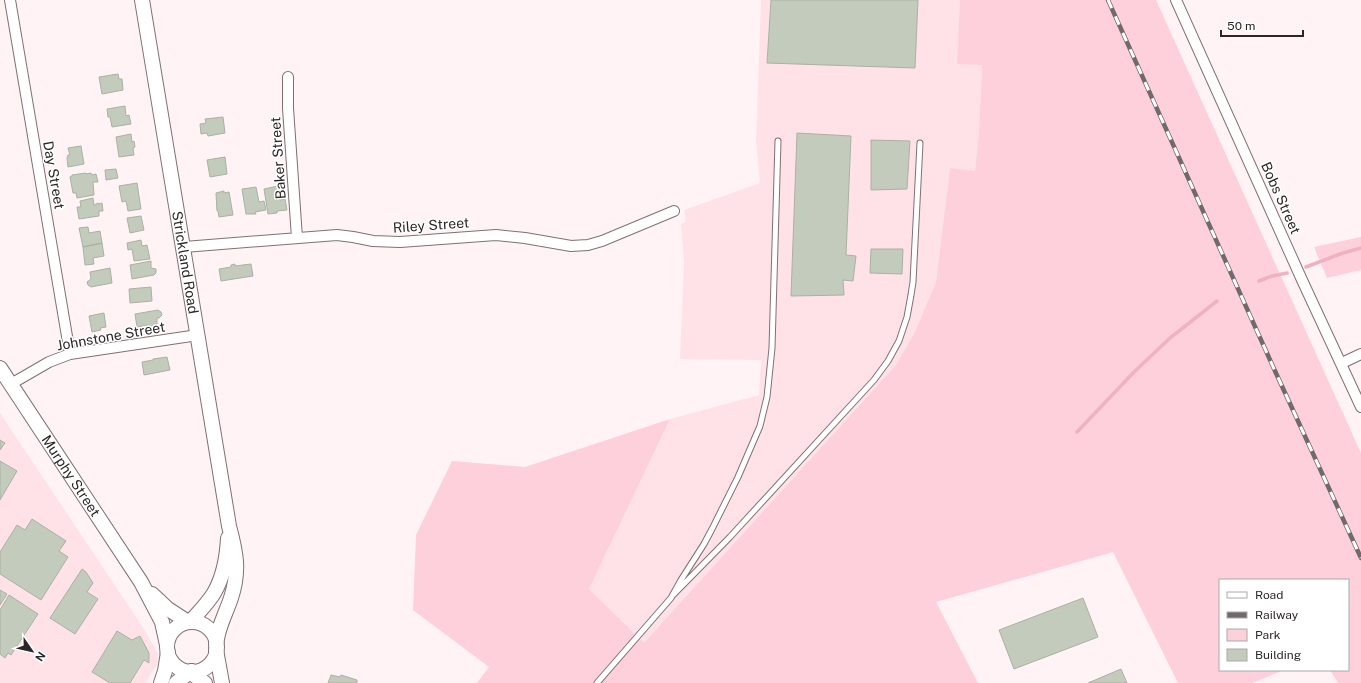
<svg xmlns="http://www.w3.org/2000/svg" width="1361" height="683" viewBox="0 0 1361 683" font-family="'Public Sans',sans-serif">
<style>
.built{fill:#fee2e8}
.green{fill:#fed0db}
.lines{fill:none;stroke-linecap:round;stroke-linejoin:round}
.stream{stroke:#efb2c1;stroke-width:3.5}
.building{fill:#c3cbbc;stroke:#aab1a3}
.lane-casing{stroke:#807073;stroke-width:7}
.street-casing{stroke:#807073;stroke-width:12}
.secondary-casing{stroke:#807073;stroke-width:16}
.lane{stroke:#fff;stroke-width:5}
.street{stroke:#fff;stroke-width:10}
.secondary{stroke:#fff;stroke-width:14}
.rail-casing{stroke:#71696a;stroke-width:4.5}
.rail{stroke:#fff;stroke-width:3;stroke-dasharray:9;stroke-linecap:butt}
.labels{text-anchor:middle;stroke-width:3;stroke-linejoin:round;paint-order:stroke}
.street-label{font-size:14px;fill:#2d2627;stroke:#fff}
</style>
<rect width="100%" height="100%" fill="#fff3f6"/>
<!-- built -->
<path class="built" d="M761,0H960L958,64H982L979,132L975,172L950,168L936,282L915,332L896,365L644,644L589,589L670,419L759,395L761,360L680,359L684,263L681,224L686,222L684,210L760,183L756,143Z
M0,413L144,629L158,654L157,665L145,683H0Z"/>
<!-- green -->
<path class="green" d="M960,0H1156L1361,453V683H1338L1330,670H1348V580H1220V670H1284L1252,683H1178L1113,552L936,602L978,683H477L489,667L413,610L416,535L452,461L525,467L670,419L589,589L644,643L896,365L915,332L936,282L950,168L975,171L979,132L982,65L957,64Z
M1361,237V270L1327,278L1314,247Z"/>
<g class="lines">
<!-- stream -->
<path class="stream" d="M1306,267L1340,254L1361,248
M1259,281L1272,276L1287,273
M1077,432L1134,372L1170,338L1217,301"/>
</g>
<!-- building -->
<path class="building" d="M771,0H918L915,68L767,63Z
M118,74L119,79H122L123,90L102,94L99,77Z
M125,106L126,116L129,115L131,124L112,127L110,117H108L107,109Z
M223,117L225,133L208,136L207,133L201,134L200,124L206,123L205,119Z
M797,133L851,136L846,255L856,256L853,281L843,280L844,295L791,296Z
M131,134L132,142L134,141L135,147L133,148L134,155L119,157L116,137Z
M871,140L910,141L907,189L871,190Z
M81,146L84,164L68,167L67,158L68,155H70L68,148Z
M225,157L227,174L210,177L207,160Z
M116,169L118,178L106,180L105,170Z
M86,173V174L91,173L92,175L96,174L98,182H93L94,195L77,198L76,193H73L70,177L72,176V175Z
M137,183L141,209L128,211L126,201L122,202L119,186Z
M278,186L280,200L285,199L287,210L277,211V213L268,214L264,189Z
M256,187L259,202L264,201L266,210L255,212L256,214H246L242,189Z
M224,191V193L229,192L233,215L219,217L218,211H217L216,193Z
M93,198L94,205L98,203V204L102,203L103,211H99V216L79,219L77,207H81L80,201Z
M141,216L144,230L130,233L127,218Z
M88,227L89,233L100,231L102,243L83,247L79,228Z
M141,240L142,246L147,245L150,259L134,261L132,249L128,250L127,243Z
M102,243L104,256L93,258L94,264L85,265L83,247Z
M871,249H903L902,274L870,273Z
M151,261V268L156,269V273L154,275L132,279L130,265Z
M235,264V266L251,264L253,276L221,281L219,269L231,267V265Z
M110,268L112,283L91,287L88,285L87,282L91,279L90,272Z
M151,287L152,301L130,303L129,289Z
M158,310L161,312L162,315L159,318H157V324L155,327L152,328L148,325L137,327L135,314Z
M104,313L106,327L100,328L101,330L92,332L89,316Z
M167,357L170,370L144,375L142,362L153,360V359Z
M0,440L5,443L0,450Z
M0,461L17,471L0,500Z
M32,519L66,541L59,551L68,557L41,600L0,574V552L17,525L25,530Z
M82,569L86,572L93,583L87,592L98,599L75,634L50,618Z
M0,590L7,594L0,605Z
M9,595L38,614L11,655L8,653L5,658L0,654V610Z
M1083,598L1098,637L1014,669L999,630Z
M117,631L132,640L140,636L149,653V663L144,660L130,683H110L92,672Z
M1121,669L1127,683H1088Z
M331,675L340,677L341,675L357,680V683H328Z"/>
<g class="lines">
<!-- lane casing -->
<g class="lane-casing">
<path id="lane" d="M673,595L730,537L874,380L888,361L899,341L907,317L911,295L913,282L920,143
M597,683L671,598L681,580L704,544L712,529L738,477L760,426L767,397L772,348L778,141"/>
</g>
<!-- street casing -->
<g class="street-casing">
<path id="street" d="M10,0L70,354
M1176,0L1302,280L1361,407
M288,77V108L297,238
M184,247L337,235L353,237L373,241L400,242L496,235L525,238L571,246L588,245L602,241L674,211
M1342,363L1361,354
M11,384L49,362L70,354L198,335"/>
</g>
<!-- secondary casing -->
<g class="secondary-casing">
<g id="secondary">
<path id="s1" d="M142,0L229,526C236,552 240,571 231,598C225,616 218,626 216,645"/>
<path id="s2" d="M0,368L141,582L162,622L167,645"/>
<path d="M152,594L168,609L188,622"/>
<path d="M190,622C198,613 208,603 214,593C224,576 227,557 228,538"/>
<circle cx="192" cy="647" r="25"/>
<path d="M216,650L222,683"/>
<path d="M192,671L195,676L205,683"/>
<path d="M161,683L165,671L168,652"/>
<path d="M176,683L191,671"/>
</g>
</g>
<!-- lane -->
<use href="#lane" class="lane"/>
<!-- street -->
<use href="#street" class="street"/>
<!-- secondary -->
<use href="#secondary" class="secondary"/>
<!-- rail casing -->
<g class="rail-casing">
<path id="rail" d="M1108,0L1275,371L1361,558"/>
</g>
<!-- rail -->
<use href="#rail" class="rail"/>
</g>
<g class="labels">
<!-- street labels -->
<g class="street-label">
<text transform="translate(278 158) rotate(-94)" y="5">Baker Street</text>
<text transform="translate(54 175) rotate(80)" y="5">Day Street</text>
<text transform="translate(1281 198) rotate(66)" y="5">Bobs Street</text>
<text transform="translate(431 225) rotate(-4)" y="5">Riley Street</text>
<text dy="5" stroke="none"><textPath href="#s1" startOffset="266">Strickland Road</textPath></text>
<text transform="translate(111 336) rotate(-10)" y="5">Johnstone Street</text>
<text dy="5" stroke="none"><textPath href="#s2" startOffset="129">Murphy Street</textPath></text>
</g>
</g>
<!-- legend -->
<rect x="1219" y="579" width="130" height="92" fill="#ffffff" stroke="#aba8a9"/>
<rect x="1227" y="592" width="20" height="6" fill="#ffffff" stroke="#aba8a9"/>
<text x="1255" y="599" font-size="12" fill="#2d2627">Road</text>
<rect x="1227" y="612" width="20" height="6" fill="#71696a" stroke="#aba8a9"/>
<text x="1255" y="619" font-size="12" fill="#2d2627">Railway</text>
<rect x="1227" y="629" width="20" height="12" fill="#fed0db" stroke="#aba8a9"/>
<text x="1255" y="639" font-size="12" fill="#2d2627">Park</text>
<rect x="1227" y="649" width="20" height="12" fill="#c3cbbc" stroke="#aba8a9"/>
<text x="1255" y="659" font-size="12" fill="#2d2627">Building</text>
<!-- north arrow -->
<g transform="translate(32 651) rotate(124)" stroke="#ffffff" stroke-width="3" paint-order="stroke">
<path d="M0-3L7 15L0 10L-7 15Z" fill="#2d2627"/>
<text y="-6" font-size="11" font-weight="bold" text-anchor="middle" fill="#2d2627">N</text>
</g>
<!-- scale -->
<path d="M1221 30v6h82v-6" fill="none" stroke="#2d2627" stroke-width="2"/>
<text x="1227" y="30" font-size="12" fill="#2d2627" stroke="#ffffff" stroke-width="3" paint-order="stroke">50 m</text>
</svg>
